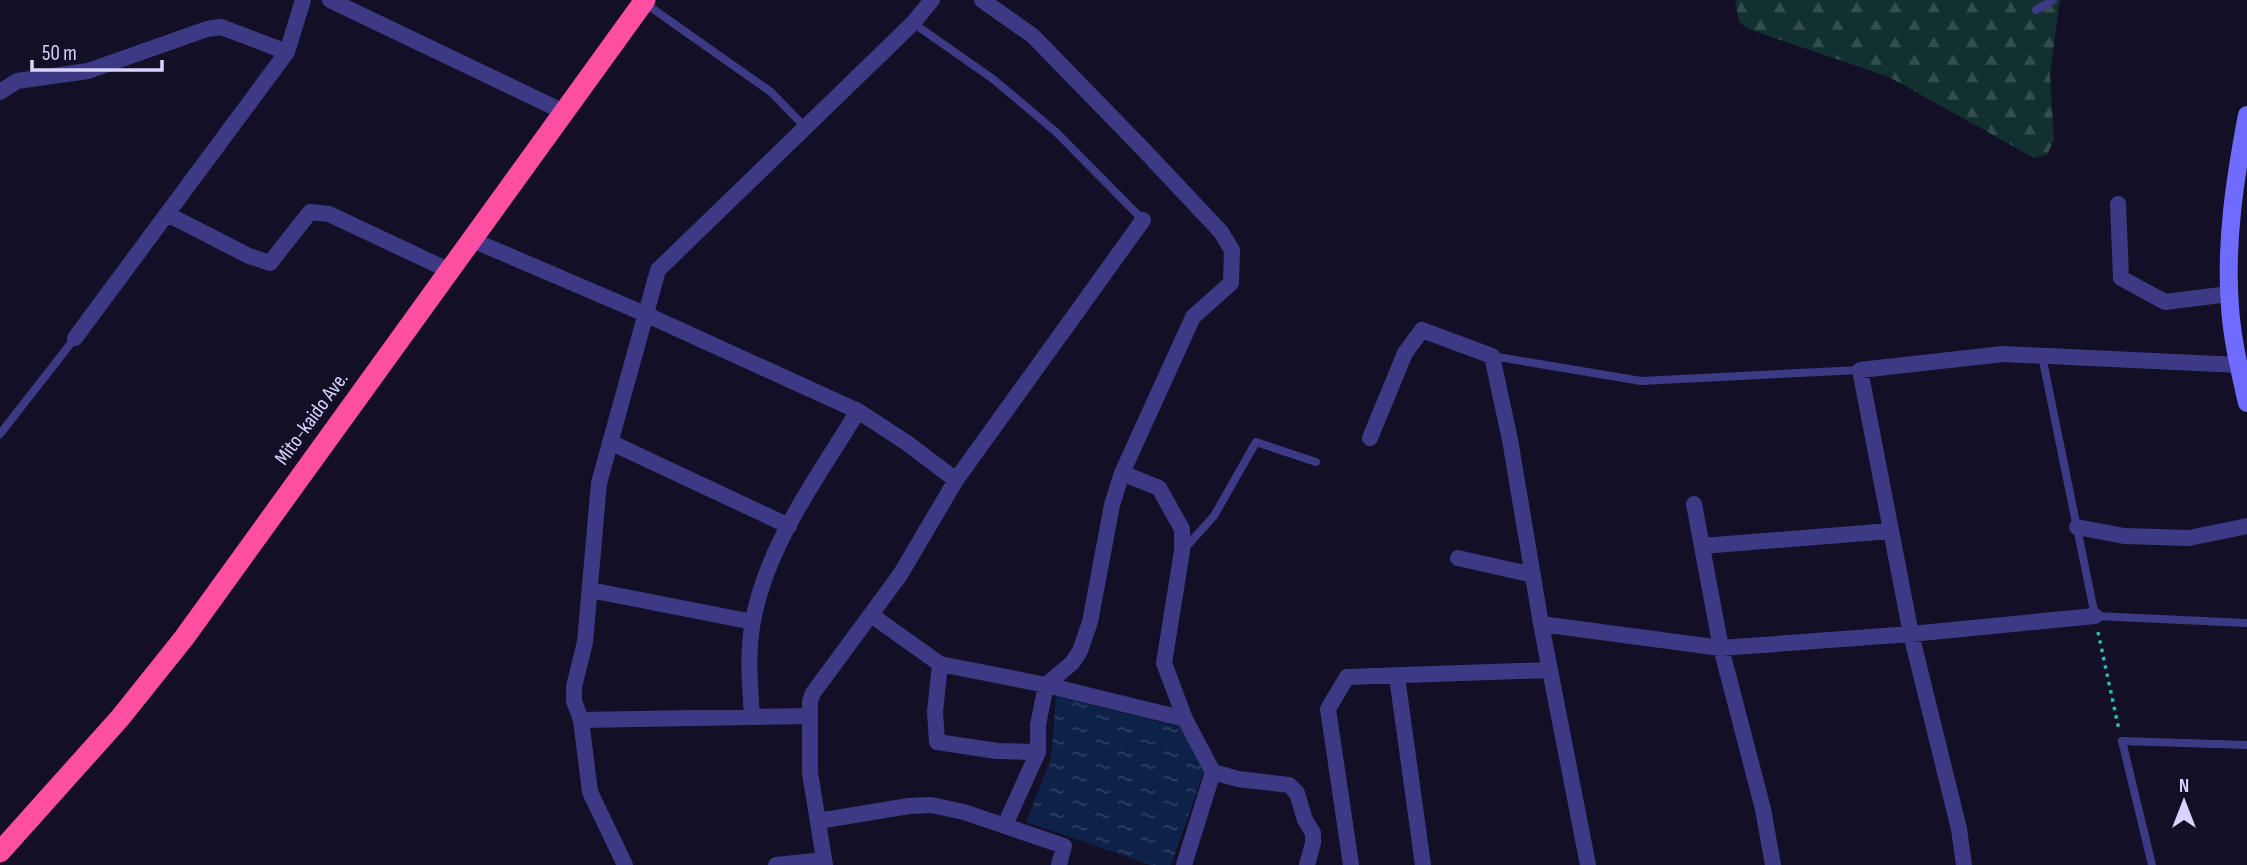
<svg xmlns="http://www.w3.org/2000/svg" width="2247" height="865" viewBox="0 0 2247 865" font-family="'Sofia Sans Condensed',sans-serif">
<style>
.forest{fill:url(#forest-firs)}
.water{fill:url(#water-ripples)}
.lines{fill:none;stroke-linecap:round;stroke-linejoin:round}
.path{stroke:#2fb8b0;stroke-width:3.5;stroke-dasharray:3.5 5;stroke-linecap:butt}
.lane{stroke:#3d3a85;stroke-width:8}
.street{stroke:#3d3a85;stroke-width:16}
.secondary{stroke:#6f6bff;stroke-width:18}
.highway{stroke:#ff4fa3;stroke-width:21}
.labels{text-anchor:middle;stroke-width:7;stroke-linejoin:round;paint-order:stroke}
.street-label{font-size:21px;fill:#d9d4ff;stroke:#130f26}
</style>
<defs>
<pattern id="forest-firs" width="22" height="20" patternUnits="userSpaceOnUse" patternTransform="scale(1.75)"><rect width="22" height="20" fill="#12302f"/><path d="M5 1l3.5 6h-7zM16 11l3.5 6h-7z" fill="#344d4e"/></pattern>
<pattern id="water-ripples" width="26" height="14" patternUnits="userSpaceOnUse" patternTransform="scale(1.75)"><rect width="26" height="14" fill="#0c2248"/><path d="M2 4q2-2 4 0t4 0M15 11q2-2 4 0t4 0" fill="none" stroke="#2f4163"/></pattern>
</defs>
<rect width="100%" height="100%" fill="#130f26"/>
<!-- forest -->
<path class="forest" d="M1735,0H2060L2050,75L2054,139L2047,155L2034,158L1889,77L1748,29L1739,22Z"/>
<!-- water -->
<path class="water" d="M1056,696L1180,727L1204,771L1171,865H1151L1026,822L1051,759Z"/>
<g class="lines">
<!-- path -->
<path class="path" d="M2098,632L2119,730"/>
<!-- lane -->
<path class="lane" d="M646,4L771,92L805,127
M2036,10L2053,0
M913,23L993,79L1056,132L1143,220
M1492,356L1641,381L1860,370
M2042,356L2095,616L2247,623
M0,434L75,338
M1184,549L1214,516L1256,442L1316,462
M2152,865L2122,741L2247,745"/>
<!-- street -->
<path class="street" d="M330,0L564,112
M982,0L1033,36L1143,149L1221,232L1232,250L1231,283L1193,317L1122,473L1112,505L1090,622L1080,651L1072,663L1046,685L1038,725V752L1005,825
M0,92L17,81L88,71L207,29L221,27L287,52
M2118,204L2121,278L2165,302L2229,294
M167,214L249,256L270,263L310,212L329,214L448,270
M470,239L645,314L858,411L907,443L956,480
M75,338L287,52L303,0
M1370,438L1405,353L1422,330L1492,356L1510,440L1541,624L1588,865
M610,442L789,526
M1122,473L1159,488L1182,529V551L1164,663L1185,719L1213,772L1238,779L1289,785L1297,793L1305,820L1313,833V843L1307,865
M1694,504L1721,648L1763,809L1773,865
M2077,527L2124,536L2189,538L2247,526
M1702,546L1891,531
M1458,558L1533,575
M590,590L753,622
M871,615L940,664L1046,685L1185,719
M1541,624L1721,648L1911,634L2095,616
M940,664L935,712L937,742L997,751L1038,752
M1397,677L1423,865
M752,717C750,685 747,653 753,621C767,544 818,477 858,411
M581,720L810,716
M818,821L909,806L931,805L964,812L1064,846L1059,865
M625,865L590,792L581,720L574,701V687L585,642L599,483L658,270L913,23L932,0
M776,865L824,860
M825,865L810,773V701L813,693L900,575L956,480L1143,220
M1184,865L1213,772
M1351,865L1328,709L1347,677L1550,670
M1964,865L1959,829L1911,634L1860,370L2003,354L2239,365"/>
<!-- secondary -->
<path class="secondary" d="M2247,115C2235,178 2225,243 2230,307C2232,339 2240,372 2247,403"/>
<!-- highway -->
<path class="highway" d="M0,852L120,718L184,638L645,0"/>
</g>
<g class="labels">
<!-- street labels -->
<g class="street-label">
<text transform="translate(311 418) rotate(-54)" y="7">Mito-kaido Ave.</text>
</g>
</g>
<!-- north arrow -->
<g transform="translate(2184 802)" stroke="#130f26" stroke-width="5" paint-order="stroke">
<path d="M0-5L12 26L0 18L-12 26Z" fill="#d9d4ff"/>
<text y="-10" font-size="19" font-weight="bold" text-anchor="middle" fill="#d9d4ff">N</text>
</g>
<!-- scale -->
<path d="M32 60v10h130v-10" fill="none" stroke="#d9d4ff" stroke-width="3.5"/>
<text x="42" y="60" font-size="21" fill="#d9d4ff" stroke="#130f26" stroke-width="5" paint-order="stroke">50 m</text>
</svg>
